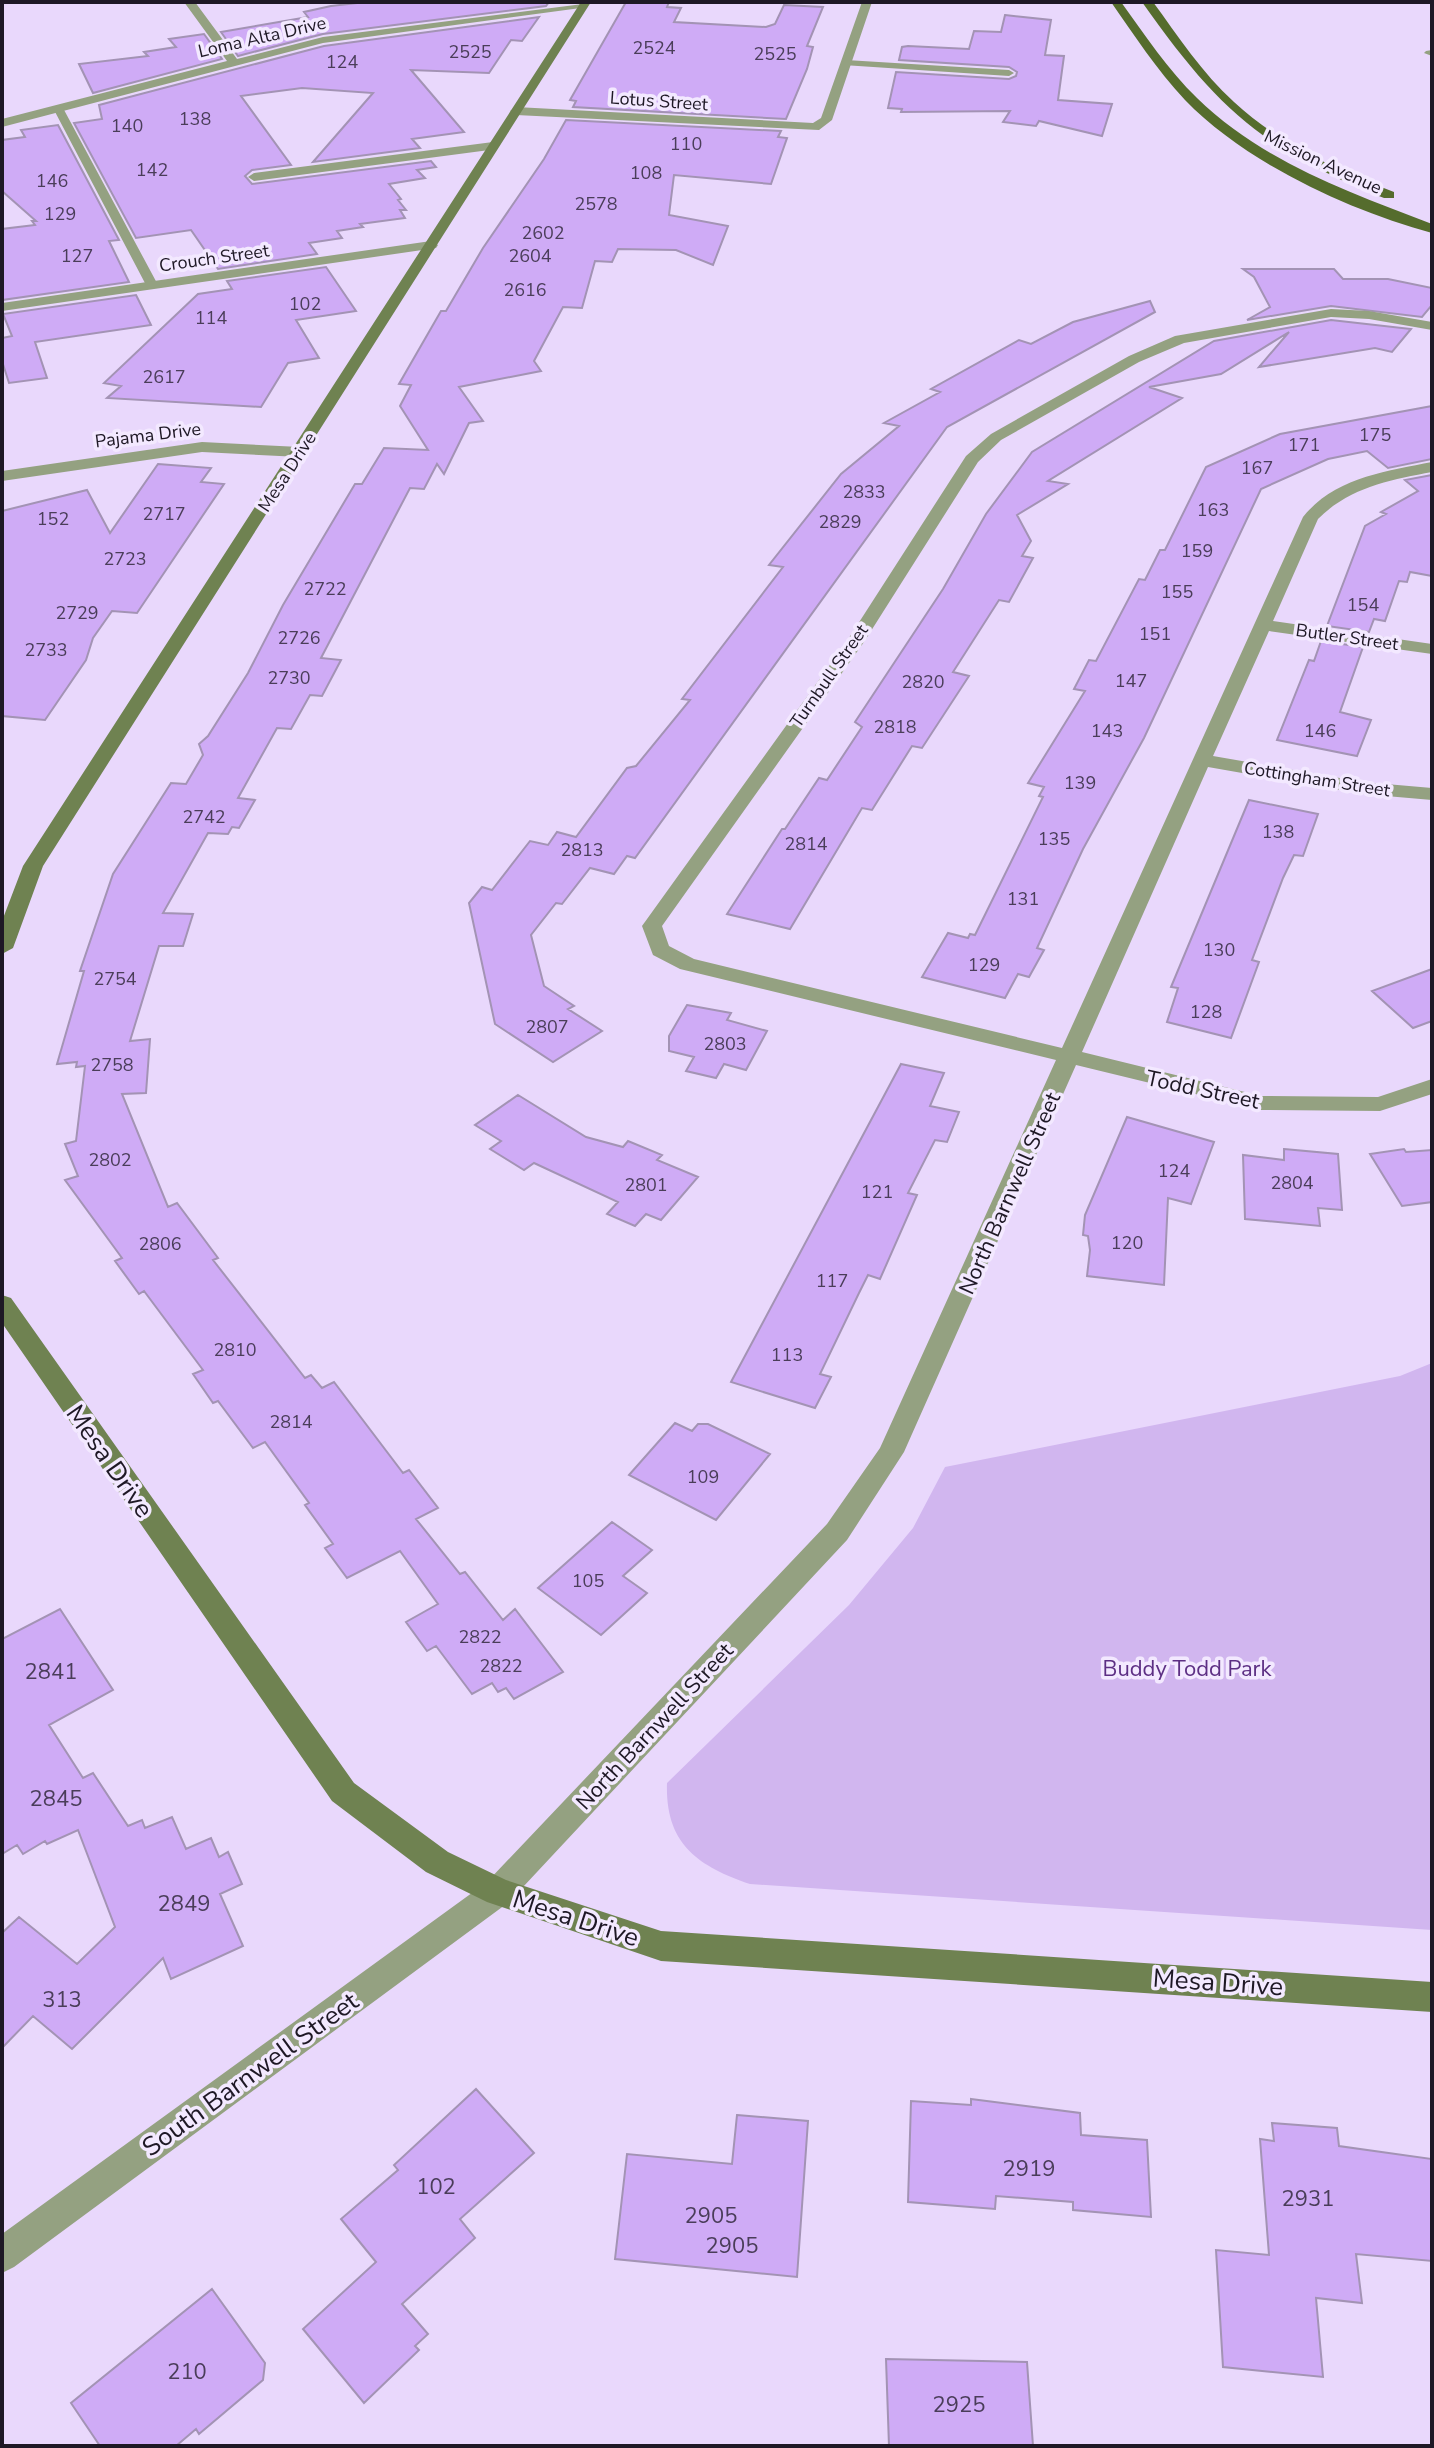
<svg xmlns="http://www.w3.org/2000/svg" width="1434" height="2448" viewBox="0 0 1434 2448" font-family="'Nunito Sans',sans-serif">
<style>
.green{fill:#d1b6ef}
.building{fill:#cfabf6;stroke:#a393b4;stroke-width:2}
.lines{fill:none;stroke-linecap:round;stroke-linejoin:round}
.service{fill:#94a181;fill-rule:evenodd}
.minor{fill:#94a181;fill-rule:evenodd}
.tertiary{fill:#94a181;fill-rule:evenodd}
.secondary{fill:#6f8251;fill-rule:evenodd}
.primary{fill:#556c2d;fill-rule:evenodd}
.labels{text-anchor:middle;stroke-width:7;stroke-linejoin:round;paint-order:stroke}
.far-street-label{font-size:18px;fill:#1e1825;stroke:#f3e9ff}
.number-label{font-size:18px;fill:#4a3d59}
.street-label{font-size:22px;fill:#1e1825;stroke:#f3e9ff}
.park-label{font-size:22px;fill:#5d2f84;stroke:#f3e9ff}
.near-number-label{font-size:22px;fill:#4a3d59}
.near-street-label{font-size:26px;fill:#1e1825;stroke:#f3e9ff}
</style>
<rect width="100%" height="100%" fill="#e9d8fc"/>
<!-- green -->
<path class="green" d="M1432,1363V1930L750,1884C698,1866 665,1844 667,1783L849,1605L913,1528L945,1467L1400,1376Z"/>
<!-- building -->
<path class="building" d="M366,2H549L546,6L323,34L238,56L221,32L308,17L304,12L331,6Z
M626,2H669L667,7L681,8L674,22L766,27L775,24L784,5L823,7L807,46L813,47L807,69L786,119L573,107L576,101L570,100Z
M1005,15L1051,20L1045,55L1064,56L1058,100L1112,104L1102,136L1039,121L1036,126L1003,122L1010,111L901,112L902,109L888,108L896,72L1009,79L1016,76L1017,72L1009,67L899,60L902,47L908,46L969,49L974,31L1001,32Z
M539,17L522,41L511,40L489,73L411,70L464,132L412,139L420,148L313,162L373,93L302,88L241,96L291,165L252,170L245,176L252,184L431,161L436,167L417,170L425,178L389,184L401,199L398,200L406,210H400L405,218L360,224L363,227L337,231L342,238L309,243L317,254L218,269L191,230L136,238L74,123L102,119L99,105L324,46Z
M204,34L222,59L93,93L79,64L148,56L144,52L176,47L169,39Z
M566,120L781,131L778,137L787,138L771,184L674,175L669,215L728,226L713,265L676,250L618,249L612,262L595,261L582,308L563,307L534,361L541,371L459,387L483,421L469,423L444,474L437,464L424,489L410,488L321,658L341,660L322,696L310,695L291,729L277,728L238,798L255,800L239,828L232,827L228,834L208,833L163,913L193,914L183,946H159L130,1041L150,1039L146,1093L122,1094L168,1207L177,1203L218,1258L213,1260L305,1378L311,1375L322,1388L334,1382L403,1473L409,1470L438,1508L416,1519L460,1574L465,1572L503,1620L515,1609L563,1672L514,1699L506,1688L498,1692L492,1683L472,1694L436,1646L427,1651L406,1622L438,1604L400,1551L347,1578L325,1548L333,1544L305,1505L309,1503L265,1442L253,1448L218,1401L213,1403L193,1374L203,1370L144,1291L139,1294L115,1261L122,1258L65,1180L78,1176L65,1144L76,1141L85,1066L76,1067L77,1062L57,1064L84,971H80L113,874L171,783L186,784L203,755L199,744L208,736L248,673L283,605L355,484H362L384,448L428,450L400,406L411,385L399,384L441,311H446L483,248L544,159Z
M58,125L119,240L109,241L129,282L2,300V229L35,225L32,221H36L2,191V140L25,137L21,130Z
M326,267L356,311L296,320L319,358L288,363L261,407L107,398L121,386L104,383L198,294L232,289L227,281Z
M1243,269H1334L1343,279H1388L1432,288V305L1422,317L1331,306L1247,320L1270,307L1254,277Z
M136,295L151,325L35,342L47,378L9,383L2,361V338L12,336L3,314Z
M1150,301L1155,312L947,427L635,858L627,856L614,874L590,868L562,904L556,903L531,935L544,986L574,1006L568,1009L602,1031L553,1062L495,1024L469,903L482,887L492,890L530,841L548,845L557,832L576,837L627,768L636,766L690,700L682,699L783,567L769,565L841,474L899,426L884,423L940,392L931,389L1019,340L1031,344L1073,322Z
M1331,320L1411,329L1392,352L1375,348L1259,367L1289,332L1221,374L1149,387L1182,398L1048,481L1068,484L1017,515L1031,541L1022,556L1033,558L1009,602L999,600L953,672L969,676L922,748L912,746L872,810L862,808L790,929L727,914L782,829H785L819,778L827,780L862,727L855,722L943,589L986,514L1032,452L1214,341Z
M1432,406V459L1388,468L1367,451L1328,459L1261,489L1144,738L1083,849L1037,948L1044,950L1029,977L1018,974L1005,998L922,977L948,933L968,938L970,934L975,935L1043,797L1039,796L1044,787L1028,783L1085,691L1074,689L1089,660L1096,661L1139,579L1145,580L1160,550H1165L1206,467L1280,434Z
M158,464L211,468L201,482L224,484L137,613L112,611L93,638L86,660L45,720L2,716V511L87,490L110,533Z
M1432,475V576L1410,572L1407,582L1399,581L1385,621L1374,619L1369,632L1327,626L1365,526L1386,514L1381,512L1418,491L1405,480Z
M1321,641L1363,647L1340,712L1371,720L1357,756L1277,740L1309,660L1314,661Z
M1249,800L1318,814L1303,856L1294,855L1283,878L1252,960L1259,962L1231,1038L1167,1022L1178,988L1171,987Z
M1432,969V1021L1413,1028L1372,991Z
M687,1005L731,1013L727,1020L767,1031L746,1070L724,1064L716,1078L686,1071L694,1057L669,1051V1036Z
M901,1064L944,1073L930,1106L959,1112L947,1142L935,1140L908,1193L917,1195L880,1279L868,1275L859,1293L820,1374L831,1377L815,1408L731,1382Z
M518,1095L586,1137L623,1147L628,1141L662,1155L657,1160L698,1177L661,1220L646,1214L635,1226L607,1214L618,1202L534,1163L524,1170L490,1149L501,1141L475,1125Z
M1127,1117L1214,1142L1191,1204L1168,1198L1164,1285L1087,1276L1090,1250L1088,1236L1083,1235L1085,1215Z
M1284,1149L1338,1154L1342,1210L1318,1208L1320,1226L1245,1219L1243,1155L1284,1160Z
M1404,1149L1406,1152L1432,1150V1202L1402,1206L1370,1154Z
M675,1423L692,1431L698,1424H708L770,1454L716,1520L629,1475Z
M612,1522L652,1550L623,1576L647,1593L601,1635L538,1588Z
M60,1609L113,1690L49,1725L83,1778L93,1773L128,1826L142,1820L145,1828L172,1817L186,1849L211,1838L219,1857L228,1852L242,1884L220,1894L243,1946L171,1979L163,1958L72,2049L33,2016L2,2048V1933L19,1917L77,1964L115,1927L78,1830L47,1844L45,1841L23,1854L17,1845L2,1854V1639Z
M476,2089L534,2153L460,2219L475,2238L402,2304L428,2334L415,2346L419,2350L364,2403L303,2329L376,2262L341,2219L398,2170L394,2165Z
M971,2099L1080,2113L1081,2135L1147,2140L1151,2217L1073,2210V2202L996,2196L995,2209L908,2202L911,2101L971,2105Z
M737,2115L808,2121L797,2277L615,2259L627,2154L732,2164Z
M1272,2123L1337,2128L1339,2146L1432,2159V2261L1356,2254L1362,2303L1316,2298L1323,2377L1223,2367L1216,2250L1269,2255L1260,2139L1274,2141Z
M212,2289L265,2363L263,2380L199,2434L196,2429L176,2446H100L71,2403Z
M886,2359L1027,2362L1033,2446H889Z"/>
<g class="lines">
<!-- service -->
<path class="service" d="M846,60L1009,70L1014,73L1009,76L843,65Z
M58,105L63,108L158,285L156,287L146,285L53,108Z"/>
<!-- minor -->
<path class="minor" d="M184,2H195L237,59L323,37L583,4L588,7L323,43L2,127V119L227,61Z
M862,2H872L832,120L819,130L516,115L510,111L516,107L813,123L821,118Z
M1432,50V56L1424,53L1426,51Z
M493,142L497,143V149L254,181L248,177L254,173Z
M1331,309L1369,311L1432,322V330L1369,319L1331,317L1184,343L1139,362L1001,440L978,462L864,642L662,926L669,946L694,959L1062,1048L1303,517C1334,478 1386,471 1432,462V472C1390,480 1350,487 1318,519L1273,621L1432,644V654L1269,631L1213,756L1363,782L1432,788V800L1363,794L1208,767L1082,1052L1261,1096L1378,1097L1432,1079V1094L1380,1111L1261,1110L1076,1065L904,1452L847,1540L509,1902L498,1906L487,1902L482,1892L487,1882L827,1524L880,1448L1056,1060L680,969L653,955L642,926L847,641L966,456L991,434L1129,356L1175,336Z
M202,442L300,447L308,452L300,457L202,452L2,481V471Z"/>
<!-- tertiary -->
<path class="tertiary" d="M431,241L438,245L436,248L2,311V303Z
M498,1878L509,1882L514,1892L509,1902L14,2267L2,2273V2234L487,1882Z"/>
<!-- secondary -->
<path class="secondary" d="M581,2H591L43,866L13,948L2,954V921L23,866Z
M2,1295L11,1298L354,1783L448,1852L506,1880L661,1931L1432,1982V2012L661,1961L487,1902L426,1872L332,1801L2,1323Z"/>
<!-- primary -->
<path class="primary" d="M1111,2H1121C1145,35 1168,70 1197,98C1263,162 1348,192 1432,224V233C1348,210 1246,163 1185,100C1157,70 1134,35 1111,2Z
M1142,2H1153C1178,36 1202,73 1234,102C1279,144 1337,170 1394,192V198H1384C1261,149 1217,108 1142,2Z"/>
</g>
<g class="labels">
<!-- far-street labels -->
<g class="far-street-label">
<text transform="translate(262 37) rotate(-13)" y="6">Loma Alta Drive</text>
<text transform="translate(659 101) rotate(4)" y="6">Lotus Street</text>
<text transform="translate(1323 162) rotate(25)" y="6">Mission Avenue</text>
<text transform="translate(214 258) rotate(-8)" y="6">Crouch Street</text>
<text transform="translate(148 435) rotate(-7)" y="6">Pajama Drive</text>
<text transform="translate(287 472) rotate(-57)" y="6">Mesa Drive</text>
<text transform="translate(1347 637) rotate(8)" y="6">Butler Street</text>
<text transform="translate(829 676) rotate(-55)" y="6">Turnbull Street</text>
<text transform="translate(1317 779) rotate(9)" y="6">Cottingham Street</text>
</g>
<!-- number labels -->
<g class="number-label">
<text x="654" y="54">2524</text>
<text x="470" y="58">2525</text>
<text x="775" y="60">2525</text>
<text x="342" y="68">124</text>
<text x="195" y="125">138</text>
<text x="127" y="132">140</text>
<text x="686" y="150">110</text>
<text x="152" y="176">142</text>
<text x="646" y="179">108</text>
<text x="52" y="187">146</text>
<text x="596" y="210">2578</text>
<text x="60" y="220">129</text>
<text x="543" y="239">2602</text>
<text x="77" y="262">127</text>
<text x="530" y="262">2604</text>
<text x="525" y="296">2616</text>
<text x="305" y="310">102</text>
<text x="211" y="324">114</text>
<text x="164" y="383">2617</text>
<text x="1375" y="441">175</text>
<text x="1304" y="451">171</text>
<text x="1257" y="474">167</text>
<text x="864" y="498">2833</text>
<text x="1213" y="516">163</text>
<text x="164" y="520">2717</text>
<text x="53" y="525">152</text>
<text x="840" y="528">2829</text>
<text x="1197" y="557">159</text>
<text x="125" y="565">2723</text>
<text x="325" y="595">2722</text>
<text x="1177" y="598">155</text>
<text x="1363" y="611">154</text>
<text x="77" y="619">2729</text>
<text x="1155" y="640">151</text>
<text x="299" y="644">2726</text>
<text x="46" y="656">2733</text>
<text x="289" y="684">2730</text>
<text x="1131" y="687">147</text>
<text x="923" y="688">2820</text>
<text x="895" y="733">2818</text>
<text x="1107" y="737">143</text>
<text x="1320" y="737">146</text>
<text x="1080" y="789">139</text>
<text x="204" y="823">2742</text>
<text x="1278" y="838">138</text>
<text x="1054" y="845">135</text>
<text x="806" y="850">2814</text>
<text x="582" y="856">2813</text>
<text x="1023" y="905">131</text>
<text x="1219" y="956">130</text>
<text x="984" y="971">129</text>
<text x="115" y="985">2754</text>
<text x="1206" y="1018">128</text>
<text x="547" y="1033">2807</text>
<text x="725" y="1050">2803</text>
<text x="112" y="1071">2758</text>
<text x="110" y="1166">2802</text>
<text x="1174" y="1177">124</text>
<text x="1292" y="1189">2804</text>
<text x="646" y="1191">2801</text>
<text x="877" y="1198">121</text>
<text x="1127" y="1249">120</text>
<text x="160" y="1250">2806</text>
<text x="832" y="1287">117</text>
<text x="235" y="1356">2810</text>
<text x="787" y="1361">113</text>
<text x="291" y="1428">2814</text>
<text x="703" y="1483">109</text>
<text x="588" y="1587">105</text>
<text x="480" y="1643">2822</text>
<text x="501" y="1672">2822</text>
</g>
<!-- street labels -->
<g class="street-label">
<text transform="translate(1203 1089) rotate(12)" y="8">Todd Street</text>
<text transform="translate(1009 1193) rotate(-66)" y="8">North Barnwell Street</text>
<text transform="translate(654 1726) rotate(-47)" y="8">North Barnwell Street</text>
</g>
<!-- park labels -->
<g class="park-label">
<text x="1187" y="1676">Buddy Todd Park</text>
</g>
<!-- near-number labels -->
<g class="near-number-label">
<text x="51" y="1679">2841</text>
<text x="56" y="1806">2845</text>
<text x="184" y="1911">2849</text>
<text x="62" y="2007">313</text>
<text x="1029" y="2176">2919</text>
<text x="436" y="2194">102</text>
<text x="1308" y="2206">2931</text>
<text x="711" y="2223">2905</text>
<text x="732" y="2253">2905</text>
<text x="187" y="2379">210</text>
<text x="959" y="2412">2925</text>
</g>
<!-- near-street labels -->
<g class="near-street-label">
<text transform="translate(110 1461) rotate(55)" y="9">Mesa Drive</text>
<text transform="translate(576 1918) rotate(18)" y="9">Mesa Drive</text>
<text transform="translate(1218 1982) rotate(4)" y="9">Mesa Drive</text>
<text transform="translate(250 2074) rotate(-36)" y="9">South Barnwell Street</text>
</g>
</g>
<!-- border -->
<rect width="1434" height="2448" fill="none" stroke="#1e1825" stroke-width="8"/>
</svg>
